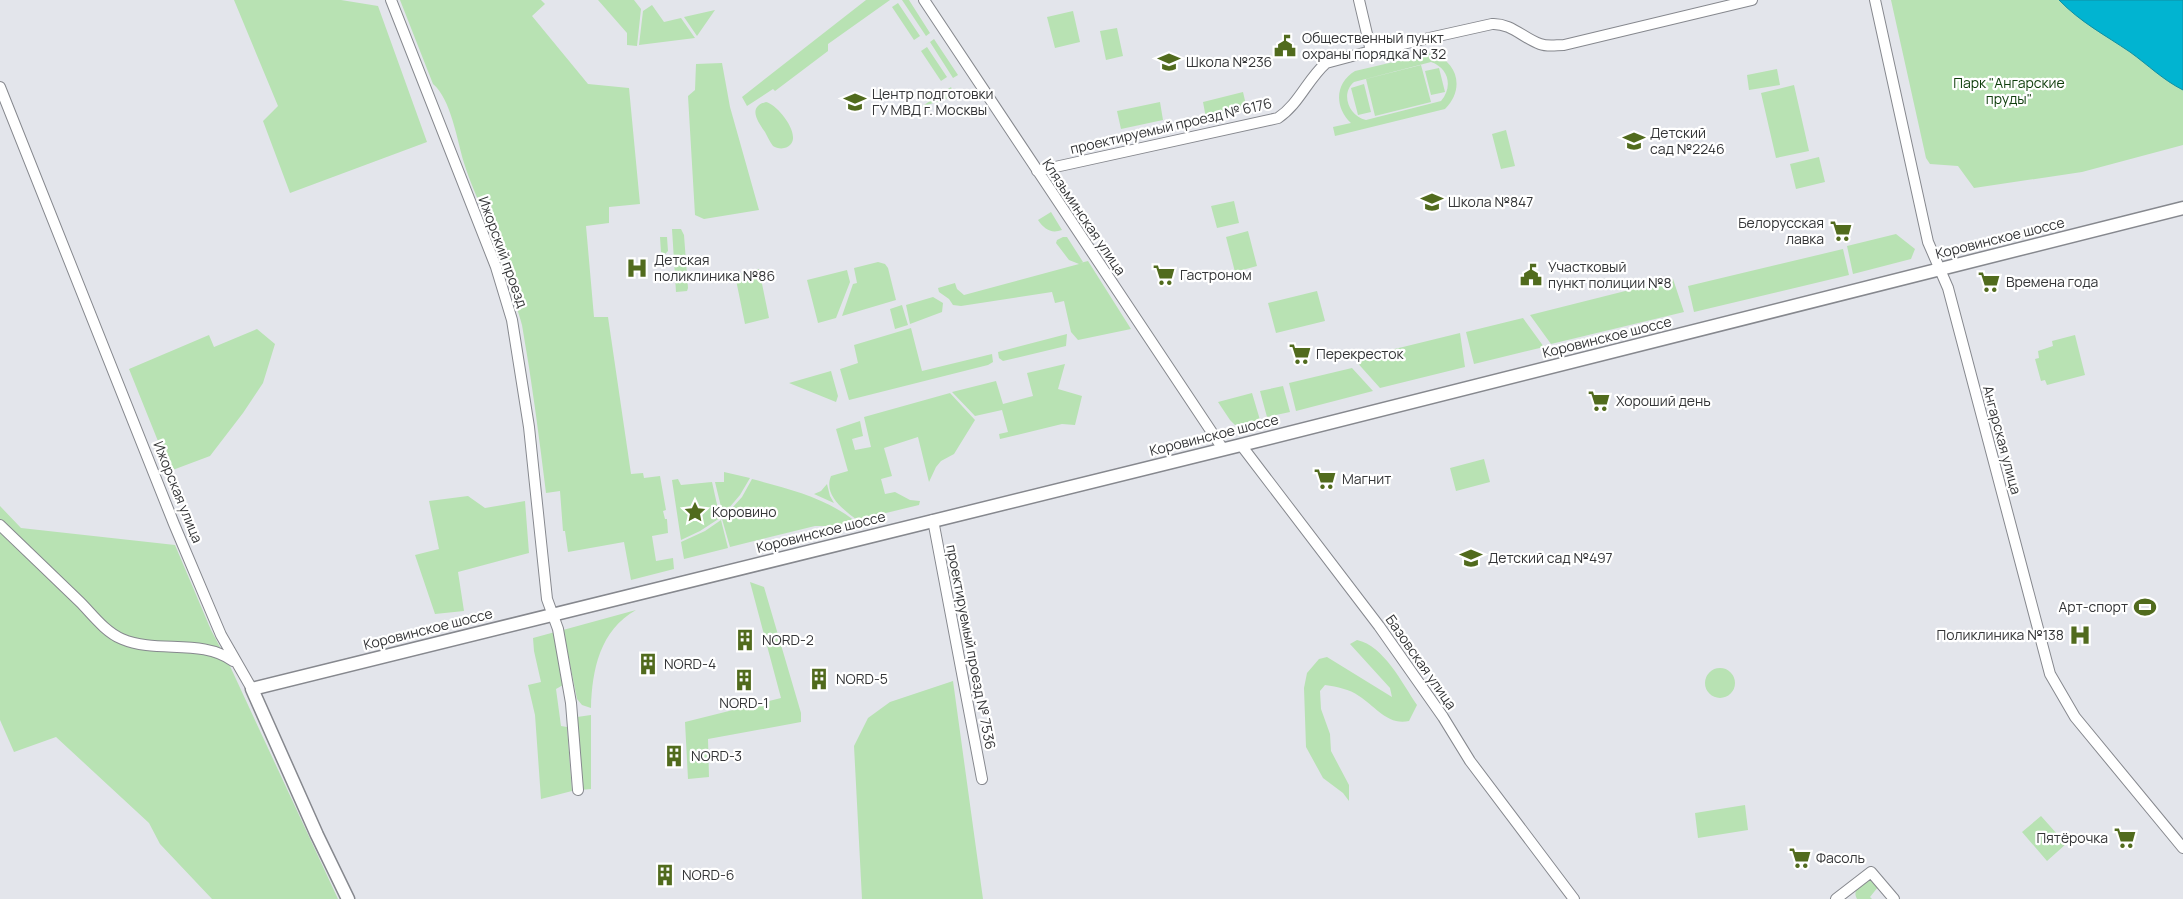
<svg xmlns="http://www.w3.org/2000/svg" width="2183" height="899" viewBox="0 0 2183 899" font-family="Manrope,sans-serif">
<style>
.green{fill:#b8e2b3;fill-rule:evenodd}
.water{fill:#01b4d1;stroke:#108ea3}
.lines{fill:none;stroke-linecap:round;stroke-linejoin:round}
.minor-casing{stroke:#86888e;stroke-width:12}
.major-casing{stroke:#86888e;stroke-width:15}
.minor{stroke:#fff;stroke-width:10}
.major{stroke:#fff;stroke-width:12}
.labels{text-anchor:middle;stroke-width:4.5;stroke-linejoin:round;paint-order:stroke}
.poi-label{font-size:14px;fill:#343537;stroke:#fff;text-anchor:start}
.park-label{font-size:14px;fill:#0e3d0b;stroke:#fff}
.street-label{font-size:14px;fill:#343537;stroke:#fff}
</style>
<rect width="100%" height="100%" fill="#e3e5eb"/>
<!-- green -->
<path class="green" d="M234,0H341L378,6L427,142L290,193L263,121L278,106Z
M400,0H541L545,4L532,16L588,84L629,88L640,204L609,207V223L586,226L594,317H608L631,474L643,473L644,478L660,476L666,510L663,511L665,519H667L668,533L652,536L656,561L673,558L674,569L631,580L624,542L568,552L565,531H563L560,491L546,493C539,437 532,381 522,325C518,308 506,286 513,270L495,224L487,221C479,202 470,182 464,163C457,140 451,99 433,84Z
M598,0H634L641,9L637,46L627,45V33Z
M866,0H890L828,44V51L775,91L773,89L747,106L742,97Z
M902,0H909L930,33L926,36Z
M1891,0H2183V145L2082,172L1974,188L1958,166L1930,164L1926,158Z
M898,3L920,36L914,40L892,7Z
M652,5L664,22L681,18L695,38L639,45L643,11Z
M715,10L697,36L684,17Z
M1073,11L1080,42L1055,48L1047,17Z
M1117,28L1123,56L1106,60L1100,31Z
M934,39L958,75L953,78L930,42Z
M927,47L947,77L941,81L921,51Z
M1432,53C1458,62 1465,89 1445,109L1335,136L1333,127L1351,123C1334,107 1335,83 1355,71ZM1431,62C1449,68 1453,87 1441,101L1366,120C1349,116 1340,94 1354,82Z
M722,63L730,107L759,210L704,219L695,215L688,96L695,90L696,64Z
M1421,65L1431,102L1375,116L1366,79Z
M1439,68L1445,92L1431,95L1425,71Z
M1777,69L1780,85L1749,90L1747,75Z
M1364,84L1371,112L1358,115L1351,88Z
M1794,85L1809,151L1776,158L1761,93Z
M951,87L955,96L921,107Z
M1243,92L1247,109L1206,118L1203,102Z
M766,102C778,104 808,142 784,148C781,149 776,148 773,146C770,142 767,136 765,132C758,122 747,107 766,102Z
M1160,102L1163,120L1121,129L1117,111Z
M1506,130L1515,166L1501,169L1492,134Z
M1819,157L1825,182L1796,189L1790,164Z
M1234,201L1239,223L1217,228L1211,206Z
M1051,212L1062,230C1051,234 1044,229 1038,220Z
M672,229H681L684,235L688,288L687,291L676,292Z
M1248,231L1257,266L1235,272L1226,237Z
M1896,234L1915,249L1911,259L1853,274L1847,246Z
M660,237H667L668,251L665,254L661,252Z
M1063,237H1067L1083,262L1080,263L1088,261L1131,329L1078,340L1071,332L1064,301L1055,303L1052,292L961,306L953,305L949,299L939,292L938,288L955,283L957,289L964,295L1079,264L1069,260L1056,243L1057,240Z
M1843,249L1849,275L1694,312L1688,286Z
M878,262L885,264L888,268L896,300L842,316L853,284L857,283L854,268Z
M759,269L769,318L745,324L735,275Z
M847,270L850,282L836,318L818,323L807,280Z
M1673,279L1684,312L1551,344L1530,315Z
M1317,291L1325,321L1276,333L1268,303Z
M933,297L943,303L942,312L910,324L906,305Z
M902,305L908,325L895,329L890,309Z
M1523,318L1544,347L1474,364L1466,332Z
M911,328L922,371L992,354L993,362L988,365L849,400L840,369L858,363L854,345Z
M257,329L275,344L263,383L243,413L210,456L170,471L129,369L209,335L214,347Z
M1460,333L1465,367L1380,388L1354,359Z
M1067,334L1066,346L1003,361L999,358L998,352Z
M2075,335L2085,375L2047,385L2045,380L2041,381L2035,359L2039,358L2038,351L2053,346L2052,341Z
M1065,364L1058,389L1082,396L1075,425L1062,424L1000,439L999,434L1008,432L1002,410L975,416L952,392L996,381L1003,404L1033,396L1027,373Z
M1352,368L1373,391L1296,411L1289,383Z
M831,371L838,396L836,402L789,383Z
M1283,386L1290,412L1267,417L1260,391Z
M950,393L975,420L954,454L941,461L936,467L929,482L918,437L884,448L892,476L881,479L885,494L895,492L910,500L920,501L919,505L857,520C844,510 823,495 831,476L848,471L836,429L860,421L863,436L852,439L855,450L871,447L864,417Z
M1252,393L1260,420L1235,425L1230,420L1218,402Z
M1484,459L1490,482L1456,491L1450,468Z
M724,472L750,478L740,495L723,515L715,482H724Z
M678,479L681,485L712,482L720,518L700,531L681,540L672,480Z
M752,479C789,489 824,497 855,521L831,526H815L730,547L722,519L742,497Z
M827,484L830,496L834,503L814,494L821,491Z
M468,496L485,508L525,501L529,553L458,572L464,611L435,614L415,555L439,549L429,501Z
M0,506L21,528L175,545L211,630L229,664L338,899H212L160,844L149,823L56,737L14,752L0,720Z
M721,520L728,548L684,559L681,542L705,531Z
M750,582L764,587L801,713V722L708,739L709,777L688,779L685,722L781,698Z
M636,610C600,630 592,670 591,708L582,705L577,699L563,630Z
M555,632L563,685L556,689L561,726L567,727L572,791L541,799L535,715L528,685L541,682L534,651L533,638Z
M1357,640C1384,646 1402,683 1417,705L1409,721C1388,726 1375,706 1359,696C1349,689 1338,687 1325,685L1320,691L1321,709L1330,734L1331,751L1349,785V801L1343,793L1323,778L1306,747L1304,688L1307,673L1319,659L1327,657L1392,697L1390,688L1350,644Z
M1705 683a15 15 0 1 1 30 0a15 15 0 1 1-30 0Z
M953,681L983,899H862L854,746L868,718L890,702Z
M591,715V789L580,790L577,717Z
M1745,805L1748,830L1698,838L1695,813Z
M2041,816L2066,844L2047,861L2022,832Z
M1867,880L1875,882L1878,887L1870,897L1872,899H1857C1852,890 1860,886 1867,880Z"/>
<!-- water -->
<path class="water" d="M2059,0H2183V90C2163,80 2148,65 2130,52C2105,35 2080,22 2059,0Z"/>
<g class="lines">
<!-- minor casing -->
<g class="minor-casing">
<path id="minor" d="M391,0L496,267L512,320L529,427L547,599L558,629L571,703L578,790
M924,0L1223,449
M1359,0L1371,51
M1875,0L1928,242L1948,288L2050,674L2075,717L2183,848
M0,87L174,524L221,635L252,689
M1037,171L1278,118C1299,104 1307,80 1326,63L1371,51L1492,24C1511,23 1523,38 1540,44C1548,47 1556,45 1564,45L1752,0
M1241,445L1379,626L1443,717L1470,761L1574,899
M933,520L982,779
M0,525C27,551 53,576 80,602C92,614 105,632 122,639C157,654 202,638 233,661
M1836,899L1871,872L1894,899"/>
</g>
<!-- major casing -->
<g class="major-casing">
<path id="major" d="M348,899L317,835L252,689L1241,445L2183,208"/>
</g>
<!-- minor -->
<use href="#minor" class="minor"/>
<!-- major -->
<use href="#major" class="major"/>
</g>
<!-- icons -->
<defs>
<g id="civic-bare" transform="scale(1.725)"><path d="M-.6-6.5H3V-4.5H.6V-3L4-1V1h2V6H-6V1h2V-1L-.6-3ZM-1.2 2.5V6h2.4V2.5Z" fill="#516b1d" stroke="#fff" stroke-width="2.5" paint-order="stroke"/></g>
<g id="school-bare" transform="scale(1.725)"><path d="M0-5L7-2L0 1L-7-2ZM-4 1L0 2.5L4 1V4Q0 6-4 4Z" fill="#516b1d" stroke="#fff" stroke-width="2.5" paint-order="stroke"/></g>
<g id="university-bare" transform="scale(1.725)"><path d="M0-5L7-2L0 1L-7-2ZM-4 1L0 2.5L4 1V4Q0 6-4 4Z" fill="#516b1d" stroke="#fff" stroke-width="2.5" paint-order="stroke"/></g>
<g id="supermarket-bare" transform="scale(1.725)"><path d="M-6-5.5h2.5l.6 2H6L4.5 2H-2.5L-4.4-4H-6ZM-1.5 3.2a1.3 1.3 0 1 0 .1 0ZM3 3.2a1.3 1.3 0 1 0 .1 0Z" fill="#516b1d" stroke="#fff" stroke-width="2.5" paint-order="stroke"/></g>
<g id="hospital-bare" transform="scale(1.725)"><path d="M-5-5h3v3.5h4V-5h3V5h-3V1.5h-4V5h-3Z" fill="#516b1d" stroke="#fff" stroke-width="2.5" paint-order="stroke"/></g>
<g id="sight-bare" transform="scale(1.725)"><path d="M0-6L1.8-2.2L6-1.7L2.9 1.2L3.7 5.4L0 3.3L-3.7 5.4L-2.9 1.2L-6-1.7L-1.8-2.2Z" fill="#516b1d" stroke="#fff" stroke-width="2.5" paint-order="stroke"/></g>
<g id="stadium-bare" transform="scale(1.725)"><path d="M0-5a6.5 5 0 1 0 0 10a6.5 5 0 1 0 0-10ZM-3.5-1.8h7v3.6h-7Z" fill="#516b1d" stroke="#fff" stroke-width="2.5" paint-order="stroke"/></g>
<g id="building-bare" transform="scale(1.725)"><path d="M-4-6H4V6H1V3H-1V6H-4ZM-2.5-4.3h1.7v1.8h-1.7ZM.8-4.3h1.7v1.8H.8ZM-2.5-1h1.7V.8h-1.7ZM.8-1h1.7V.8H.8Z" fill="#516b1d" stroke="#fff" stroke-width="2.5" paint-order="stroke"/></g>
</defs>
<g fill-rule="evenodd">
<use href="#civic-bare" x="1285" y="46"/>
<use href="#school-bare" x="1169" y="62"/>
<use href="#university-bare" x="855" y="102"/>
<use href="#school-bare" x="1634" y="141"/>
<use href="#school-bare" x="1432" y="202"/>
<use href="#supermarket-bare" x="1841" y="231"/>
<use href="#hospital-bare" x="637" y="268"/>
<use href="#supermarket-bare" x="1164" y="275"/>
<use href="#civic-bare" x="1531" y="275"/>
<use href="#supermarket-bare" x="1989" y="282"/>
<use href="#supermarket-bare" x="1300" y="354"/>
<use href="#supermarket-bare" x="1599" y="401"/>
<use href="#supermarket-bare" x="1325" y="479"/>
<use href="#sight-bare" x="695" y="512"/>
<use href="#school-bare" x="1471" y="558"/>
<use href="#stadium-bare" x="2145" y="607"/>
<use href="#hospital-bare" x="2080" y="635"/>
<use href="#building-bare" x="745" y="640"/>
<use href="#building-bare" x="648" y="664"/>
<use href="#building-bare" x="819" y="679"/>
<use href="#building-bare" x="744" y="680"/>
<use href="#building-bare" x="674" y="756"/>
<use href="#supermarket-bare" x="2125" y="838"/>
<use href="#supermarket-bare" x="1800" y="858"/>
<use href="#building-bare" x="665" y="875"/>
</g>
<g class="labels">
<!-- poi labels -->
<g class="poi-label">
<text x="1302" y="43">Общественный пункт<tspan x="1302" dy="16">охраны порядка № 32</tspan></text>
<text x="1186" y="67">Школа №236</text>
<text x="872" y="99">Центр подготовки<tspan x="872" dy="16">ГУ МВД г. Москвы</tspan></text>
<text x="1650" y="138">Детский<tspan x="1650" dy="16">сад №2246</tspan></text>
<text x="1448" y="207">Школа №847</text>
<text x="1824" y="228" text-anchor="end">Белорусская<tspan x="1824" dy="16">лавка</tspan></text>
<text x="654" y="265">Детская<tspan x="654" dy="16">поликлиника №86</tspan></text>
<text x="1548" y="272">Участковый<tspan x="1548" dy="16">пункт полиции №8</tspan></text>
<text x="1180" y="280">Гастроном</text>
<text x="2006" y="287">Времена года</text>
<text x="1316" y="359">Перекресток</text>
<text x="1616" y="406">Хороший день</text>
<text x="1342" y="484">Магнит</text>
<text x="712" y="517">Коровино</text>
<text x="1488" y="563">Детский сад №497</text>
<text x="2128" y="612" text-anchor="end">Арт-спорт</text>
<text x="2064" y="640" text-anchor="end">Поликлиника №138</text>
<text x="762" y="645">NORD-2</text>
<text x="664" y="669">NORD-4</text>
<text x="836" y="684">NORD-5</text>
<text x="744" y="708" text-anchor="middle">NORD-1</text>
<text x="691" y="761">NORD-3</text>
<text x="2108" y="843" text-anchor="end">Пятёрочка</text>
<text x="1816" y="863">Фасоль</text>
<text x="682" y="880">NORD-6</text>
</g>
<!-- park labels -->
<g class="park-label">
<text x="2009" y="88">Парк "Ангарские<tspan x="2009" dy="16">пруды"</tspan></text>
</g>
<!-- street labels -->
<g class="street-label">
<text transform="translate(1171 126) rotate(-13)" y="5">проектируемый проезд № 6176</text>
<text transform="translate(1084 217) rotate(56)" y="5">Клязьминская улица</text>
<text transform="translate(2000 238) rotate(-14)" y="5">Коровинское шоссе</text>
<text transform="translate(503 252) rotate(70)" y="5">Ижорский проезд</text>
<text transform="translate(1607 337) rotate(-14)" y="5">Коровинское шоссе</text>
<text transform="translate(1214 435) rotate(-14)" y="5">Коровинское шоссе</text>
<text transform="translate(2002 440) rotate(75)" y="5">Ангарская улица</text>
<text transform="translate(178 492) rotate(68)" y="5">Ижорская улица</text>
<text transform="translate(821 532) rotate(-14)" y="5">Коровинское шоссе</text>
<text transform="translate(428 629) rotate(-14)" y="5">Коровинское шоссе</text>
<text transform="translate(971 647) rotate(79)" y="5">проектируемый проезд № 7536</text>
<text transform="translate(1421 662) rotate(55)" y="5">Базовская улица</text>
</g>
</g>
</svg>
